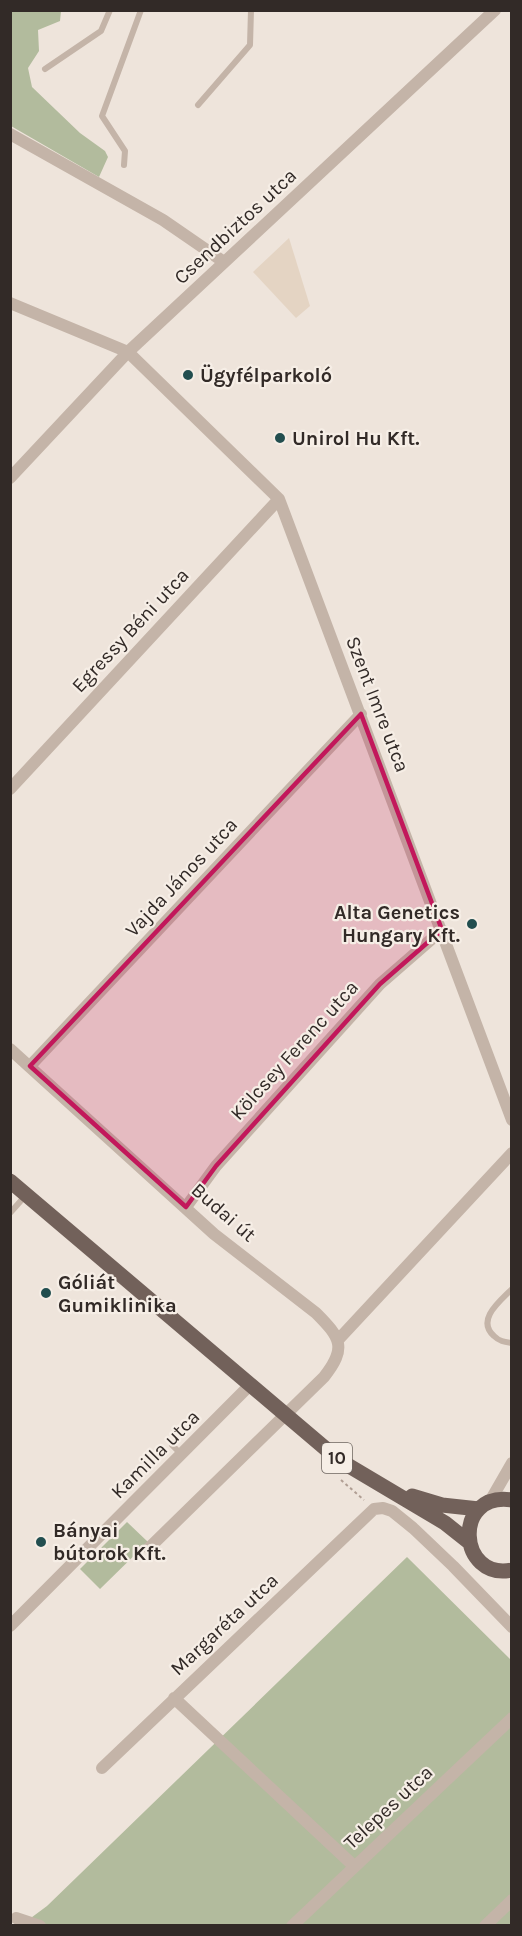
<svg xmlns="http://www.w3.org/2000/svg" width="522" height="1936" viewBox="0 0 522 1936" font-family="Karla,sans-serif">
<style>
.green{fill:#b2bb9d}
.plaza{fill:#e4d4c3}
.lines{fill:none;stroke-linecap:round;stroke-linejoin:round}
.path{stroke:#b09e93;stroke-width:2;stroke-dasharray:3 3;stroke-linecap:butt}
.service{stroke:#c4b4a8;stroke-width:6}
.minor{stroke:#c4b4a8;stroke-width:12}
.primary{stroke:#72615a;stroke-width:15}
.marked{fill:#c2185b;fill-opacity:0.2;stroke:#c2185b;stroke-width:4.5;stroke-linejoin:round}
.poi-dot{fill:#224e4f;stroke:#f6eee6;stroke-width:2}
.labels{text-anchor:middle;stroke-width:4.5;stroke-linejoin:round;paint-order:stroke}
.shield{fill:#f6eee6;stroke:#6d6560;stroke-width:1.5}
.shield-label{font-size:18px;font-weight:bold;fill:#322a27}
.street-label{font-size:20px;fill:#322a27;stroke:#f6eee6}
.poi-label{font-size:20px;font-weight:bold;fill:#322a27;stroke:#f6eee6;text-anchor:start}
</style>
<rect width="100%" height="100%" fill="#eee4db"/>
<!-- green -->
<path class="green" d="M11,10L61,11L60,21L38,30L39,51L28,68L32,87L80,133L105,151L108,157L99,177L11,126Z
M127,1522L148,1542L100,1589L80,1569Z
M407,1557L511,1660V1925L20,1926L47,1906Z"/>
<!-- plaza -->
<path class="plaza" d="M289,238L310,306L296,318L253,272Z"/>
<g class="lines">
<!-- path -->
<path class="path" d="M341,1480L364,1500"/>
<!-- service -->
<path class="service" d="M45,69L101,31L110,10
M198,105L250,45L251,10
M124,165L125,151L102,116L141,10
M10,1213L26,1195
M512,1289C499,1302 476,1320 494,1336C499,1341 504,1342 512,1343
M172,1445L181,1454"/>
<!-- minor -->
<path class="minor" d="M10,134L163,220L224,262
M10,303L128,352L279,499L512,1120
M10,478L128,352L495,10
M10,789L279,499
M10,1049L214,1234L316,1313C341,1338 347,1348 324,1377L149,1548
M30,1066L361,714
M186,1207L216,1166L380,984L442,930
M338,1340L512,1153
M489,1503L512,1463
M10,1626L250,1385
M174,1698L354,1866
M102,1768L374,1509L383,1508L392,1511L413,1528L453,1566L512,1627
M16,1918L40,1926
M292,1926L512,1718
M485,1926L512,1900"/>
<!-- primary -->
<path class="primary" d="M10,1181L339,1460L445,1523L469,1542
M412,1496L442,1505L479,1509
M512,1500C452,1491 458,1581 512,1570"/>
</g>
<!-- marked area -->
<path class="marked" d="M361,714L442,930L380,984L216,1166L186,1207L30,1066Z"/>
<!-- markers -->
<g class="poi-dot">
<circle cx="188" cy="375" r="6"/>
<circle cx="280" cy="438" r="6"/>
<circle cx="472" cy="924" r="6"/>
<circle cx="46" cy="1293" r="6"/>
<circle cx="41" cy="1542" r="6"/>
</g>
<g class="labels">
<!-- shield labels -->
<rect class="shield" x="322" y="1443" width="30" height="30" rx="4.5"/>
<g class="shield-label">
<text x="337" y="1464">10</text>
</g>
<!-- street labels -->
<g class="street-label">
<text transform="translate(235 226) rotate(-43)" y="7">Csendbiztos utca</text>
<text transform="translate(130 630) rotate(-47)" y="7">Egressy Béni utca</text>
<text transform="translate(378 704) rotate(69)" y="7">Szent Imre utca</text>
<text transform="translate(181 877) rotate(-47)" y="7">Vajda János utca</text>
<text transform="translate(294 1050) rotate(-48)" y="7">Kölcsey Ferenc utca</text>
<text transform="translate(224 1212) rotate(41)" y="7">Budai út</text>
<text transform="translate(155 1454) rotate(-45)" y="7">Kamilla utca</text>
<text transform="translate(224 1624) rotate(-43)" y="7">Margaréta utca</text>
<text transform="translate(388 1807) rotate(-43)" y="7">Telepes utca</text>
</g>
<!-- poi labels -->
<g class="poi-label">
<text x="200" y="382">Ügyfélparkoló</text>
<text x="292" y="445">Unirol Hu Kft.</text>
<text x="460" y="919" text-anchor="end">Alta Genetics<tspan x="460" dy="23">Hungary Kft.</tspan></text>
<text x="58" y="1289">Góliát<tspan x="58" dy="23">Gumiklinika</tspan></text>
<text x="53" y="1537">Bányai<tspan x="53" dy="23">bútorok Kft.</tspan></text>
</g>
</g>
<!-- border -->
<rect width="522" height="1936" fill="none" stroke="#322a27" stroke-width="24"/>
</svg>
